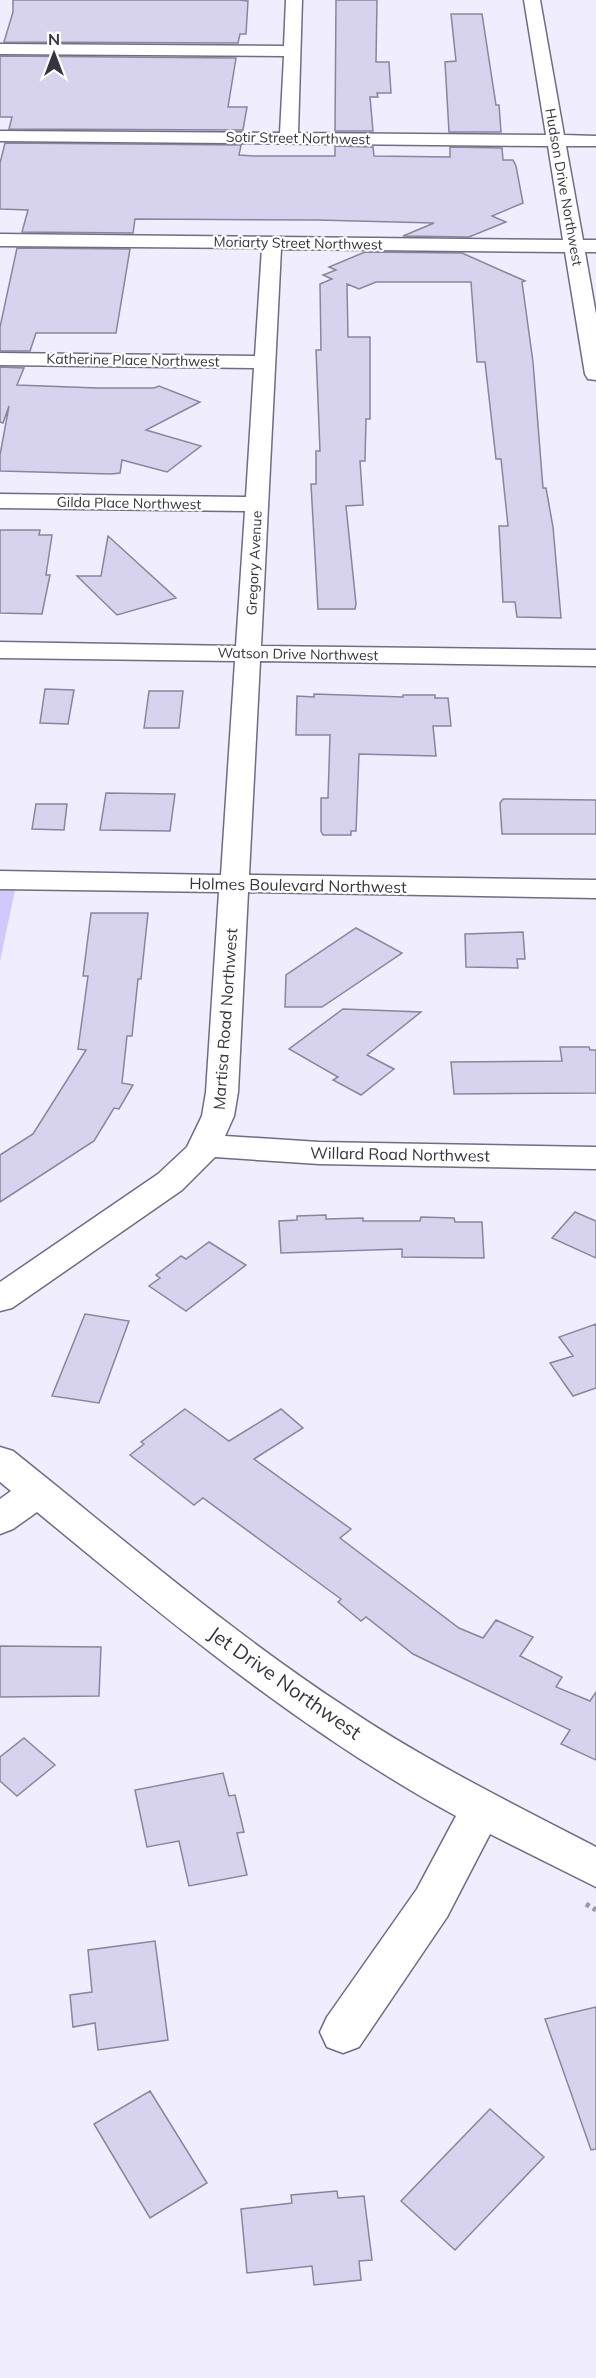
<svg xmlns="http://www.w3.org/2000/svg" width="596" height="2378" viewBox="0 0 596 2378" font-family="Mulish,sans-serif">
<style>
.green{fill:#d1c8fc}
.building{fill:#d7d3ee;stroke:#89859e;stroke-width:1.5}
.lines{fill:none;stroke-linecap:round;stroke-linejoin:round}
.minor-casing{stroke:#706c84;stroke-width:3}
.path{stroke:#9b98a7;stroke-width:5;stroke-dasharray:4 4;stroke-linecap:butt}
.minor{fill:#fff;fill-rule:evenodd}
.labels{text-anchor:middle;stroke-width:4.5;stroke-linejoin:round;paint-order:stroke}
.far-street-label{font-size:14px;fill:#36343f;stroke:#fff}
.street-label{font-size:16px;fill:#36343f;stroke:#fff}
.near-street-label{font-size:20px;fill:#36343f;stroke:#fff}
</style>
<rect width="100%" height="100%" fill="#f0edfe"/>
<!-- green -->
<path class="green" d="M0,890H15L0,961Z"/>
<!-- building -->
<path class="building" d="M13,0H239L248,1L246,34H240L238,43L4,42L13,12Z
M336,0H377L376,62H389L391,93H377L378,97H370L373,131H335Z
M451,14H482L496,105H499L501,132H449L445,62L456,61Z
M0,56L236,58L228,107H247L243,130L9,129L12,117H0Z
M5,143L241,145L239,155L253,156H335V146L373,147L374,156L450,157V147L502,148L503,160H513L516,166L523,203L492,216L506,222L469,237L403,236L434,223L317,220L135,219L133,233L22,232L28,210L0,209V163Z
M17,248L130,249L116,333H36L30,351H0V327Z
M365,252L462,253L525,281L522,282L533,362L543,488H546L553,527L561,618L517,617L515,602H503L499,526H508L501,459H496L485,362H477L471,282H376L359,289L347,284L348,337H370V419H366L365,461H360L363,505L346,506L356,604L355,609H318L311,484H316V451H320L316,350H321L320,284L332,279L323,275L336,270L329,267Z
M0,367L24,368L17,385L98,388H154L159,386L200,402L146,430L201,446L167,472L122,460L120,473L111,474L0,471V455L9,406L3,423L0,422Z
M0,530H40L39,535H52L46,575H50L42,614L0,613Z
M108,536L176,598L117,615L77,576H101Z
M45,689L74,690L68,724L40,723Z
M149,691H183L179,728H144Z
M314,694L403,697V695H435V698H448L451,726H433L436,756L359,754L356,831H351V835H323L321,831V798H328L330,735H296L297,696L314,697Z
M106,793L175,794L170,831L100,830Z
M503,799L596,800V834H502L500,803Z
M36,804H67L64,830L32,829Z
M91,913H148L141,979H138L132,1036H127L122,1083L133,1085L119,1109L114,1108L94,1141L0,1202V1155L33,1134L86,1050L78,1049L88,976H83Z
M356,928L402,953L322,1007H285L286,975Z
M523,932L525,959H517L518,968L466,967L465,934Z
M343,1009L421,1012L367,1055L394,1069L361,1095L333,1080L338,1077L289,1049Z
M560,1047H589L590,1050H596V1093L454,1094L451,1062L562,1061Z
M575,1212L596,1221V1258L552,1238Z
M326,1215V1219L363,1218V1221H420L421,1217L454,1218L455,1222H482L484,1258L402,1257V1249L281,1253L279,1221L297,1220V1216Z
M209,1242L246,1265L186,1311L149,1286L160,1278L156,1275L181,1256L186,1259Z
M85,1314L129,1321L99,1403L52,1396Z
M596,1324V1388L573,1396L550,1363L573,1356L559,1337Z
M185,1409L229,1441L281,1409L303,1428L254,1459L351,1529L340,1538L459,1628L483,1638L496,1620L533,1637L520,1656L562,1677L556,1687L590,1701L596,1692V1760L561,1744L570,1730L413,1654L366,1617L361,1621L338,1602L341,1599L203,1498L194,1505L130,1455L144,1444L141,1442Z
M0,1646L101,1647L99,1696L0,1697Z
M24,1738L55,1765L17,1796L0,1781V1757Z
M223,1773L229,1796L235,1795L244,1832L237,1833L247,1875L189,1886L179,1841L147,1847L135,1790Z
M155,1941L168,2040L98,2050L95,2023L73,2027L70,1995L92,1992L88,1950Z
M596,2007V2149L591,2150L545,2019Z
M150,2091L207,2183L150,2218L94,2124Z
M490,2109L544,2157L455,2250L401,2201Z
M337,2191L338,2198L364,2196L372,2260L359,2261L361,2280L314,2285L312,2266L247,2273L241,2209L292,2203L291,2195Z"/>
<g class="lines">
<!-- minor casing -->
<g class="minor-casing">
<path id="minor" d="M286,0H302L298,133L546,135L524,0H540L564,135L596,136V146H566L583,240H596V252H585L596,314V380L588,379L585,374L565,252L281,249L261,646L596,650V666L260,661L249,875L596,880V898L248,892L238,1092L234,1116L225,1136L319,1142L596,1147V1169L319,1164L215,1157L182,1190L12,1308L0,1311V1282L158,1174L187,1147L202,1116L206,1092L219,892L0,889V871L221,875L235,661L0,658V642L236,646L245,511L0,508V494L246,497L254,368L0,365V353L255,356L262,248L0,246V234L563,240L548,146L0,141V131L280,133L284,56L0,54V44L284,46Z
M0,1447L13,1451C122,1538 229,1631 347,1708C426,1761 511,1803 596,1847V1887L490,1834L447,1917L359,2047L343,2053L327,2047L320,2032L327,2017L417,1889L456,1816C303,1733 170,1622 37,1512L13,1529L0,1534V1499L11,1491L0,1482Z"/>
</g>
<!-- path -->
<path class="path" d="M586,1904L596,1910"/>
<!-- minor -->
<use href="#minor" class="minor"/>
</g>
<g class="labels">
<!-- far-street labels -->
<g class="far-street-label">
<text transform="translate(298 138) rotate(1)" y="5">Sotir Street Northwest</text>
<text transform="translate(564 187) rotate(80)" y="5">Hudson Drive Northwest</text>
<text transform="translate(298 243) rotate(1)" y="5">Moriarty Street Northwest</text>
<text transform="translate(133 360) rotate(1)" y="5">Katherine Place Northwest</text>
<text transform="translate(129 503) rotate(1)" y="5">Gilda Place Northwest</text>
<text transform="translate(254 563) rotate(-87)" y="5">Gregory Avenue</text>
<text transform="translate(298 654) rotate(1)" y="5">Watson Drive Northwest</text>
</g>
<!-- street labels -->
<g class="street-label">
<text transform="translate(298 885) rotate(1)" y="6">Holmes Boulevard Northwest</text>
<text transform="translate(225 1019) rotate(-86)" y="6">Martisa Road Northwest</text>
<text transform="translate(400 1154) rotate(1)" y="6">Willard Road Northwest</text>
</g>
<!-- near-street labels -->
<g class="near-street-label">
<text transform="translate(285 1683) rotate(35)" y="7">Jet Drive Northwest</text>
</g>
</g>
<!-- north arrow -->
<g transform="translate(54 54)" stroke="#ffffff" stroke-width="4.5" paint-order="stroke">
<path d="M0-4.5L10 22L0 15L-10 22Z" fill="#36343f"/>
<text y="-9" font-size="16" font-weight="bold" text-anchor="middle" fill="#36343f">N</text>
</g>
</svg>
